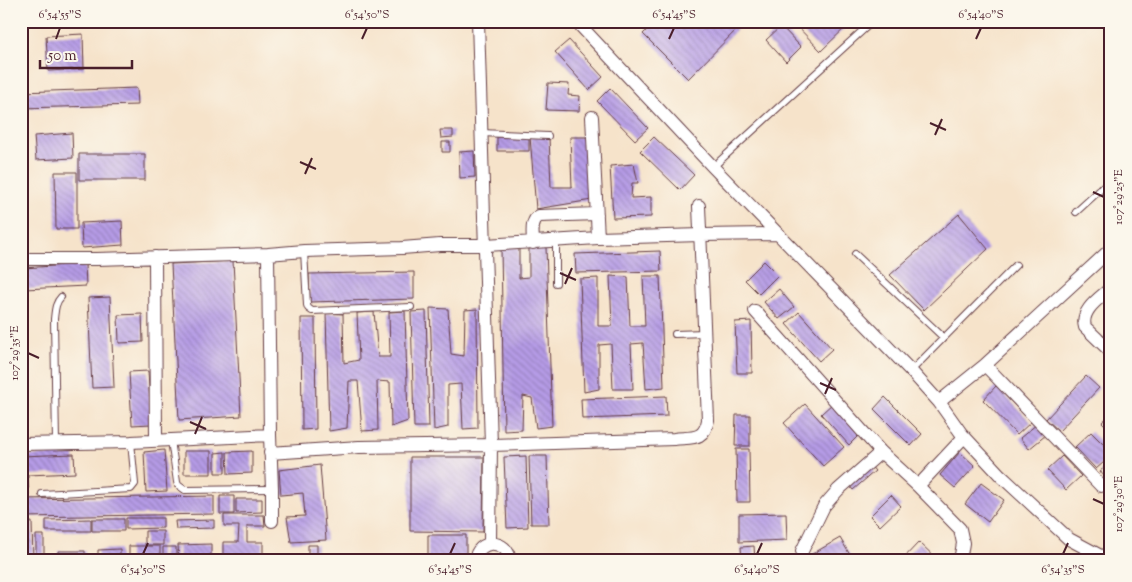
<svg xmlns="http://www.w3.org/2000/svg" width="1132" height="582" viewBox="0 0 1132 582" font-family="'Sorts Mill Goudy',serif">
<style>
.building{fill:url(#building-back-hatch)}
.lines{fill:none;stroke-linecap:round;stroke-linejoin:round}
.lane-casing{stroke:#643c43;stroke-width:8}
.street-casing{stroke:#643c43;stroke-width:14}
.lane{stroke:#fff;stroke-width:6}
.street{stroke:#fff;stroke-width:12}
.ticks{fill:none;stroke:#4a1f2b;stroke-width:2}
.neatline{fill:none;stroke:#4a1f2b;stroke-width:2}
.ticks-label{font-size:12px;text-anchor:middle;fill:#4a1f2b}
</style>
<defs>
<pattern id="building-back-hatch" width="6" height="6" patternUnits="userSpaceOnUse" patternTransform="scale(1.25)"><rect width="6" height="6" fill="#b59be6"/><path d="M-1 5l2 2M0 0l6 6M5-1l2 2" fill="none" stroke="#957ebb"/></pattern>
</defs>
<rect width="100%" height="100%" fill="#fbf7ec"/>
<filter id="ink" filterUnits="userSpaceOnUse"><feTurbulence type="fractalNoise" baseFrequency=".02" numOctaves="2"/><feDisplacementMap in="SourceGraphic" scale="10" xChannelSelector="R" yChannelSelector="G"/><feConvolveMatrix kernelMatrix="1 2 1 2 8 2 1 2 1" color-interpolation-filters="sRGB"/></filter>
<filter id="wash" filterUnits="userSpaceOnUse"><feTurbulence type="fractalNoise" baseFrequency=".0096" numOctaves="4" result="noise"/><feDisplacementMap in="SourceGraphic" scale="20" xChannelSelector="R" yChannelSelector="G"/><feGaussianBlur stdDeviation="1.12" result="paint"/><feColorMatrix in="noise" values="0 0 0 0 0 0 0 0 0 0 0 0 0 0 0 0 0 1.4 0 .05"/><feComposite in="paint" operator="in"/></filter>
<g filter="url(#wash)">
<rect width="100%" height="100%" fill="#f6e3ca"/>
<g id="blocks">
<!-- building -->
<path class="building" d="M656,21H745L688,79L643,34Z
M792,21H852L821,51Z
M781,26L801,47L786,62L766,40Z
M83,34L84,69L48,71L46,36Z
M569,40L603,77L589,90L555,52Z
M548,83L569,84L568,95L580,96L579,111L546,110Z
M137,88L138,105L21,108V92Z
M610,88L648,128L635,140L597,101Z
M440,130H453V137L441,138Z
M72,133L73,158L36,160L34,136Z
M497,137H529V151H497Z
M530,137H549L551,187H572L570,137H589L592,200L536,209Z
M654,137L694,175L680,190L640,151Z
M442,142H450V152H442Z
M474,151L475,177L460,178L459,152Z
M79,154H145V180H79Z
M634,164L638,183H632L631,198L651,197V217L613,218L610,166Z
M55,172H77V229H56Z
M959,214L988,249L924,310L890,275Z
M122,221L123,245L82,248L81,223Z
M501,247H519V278L529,277V248L546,247L552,426L536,428L532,398L523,396L522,430L504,431Z
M660,251L661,271L576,273L575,254Z
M233,261L241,416L179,420L171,264Z
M764,261L778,275L759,294L745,280Z
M85,264L86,286L24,289L23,268Z
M414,272V299L310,302L309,274Z
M610,276L628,277L630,326H645L643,276H660L664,387L646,389L643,343L631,344L633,389H613L611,344L599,345V389L584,392L580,279L598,278V326H612Z
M779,289L794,307L779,319L764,302Z
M110,297L114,387L92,388L88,298Z
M430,308L448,309L451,354L464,356L465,310L477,309L478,428L463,429L461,384L448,385V427L434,430Z
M405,311L408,421L391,427L390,382L377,381L378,430L362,431L358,381H349L347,428L329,431L326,313L343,314L344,363L359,360L357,313L374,312L378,357H390L389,312Z
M426,311L429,427H414L411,312Z
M799,312L832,349L819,361L786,324Z
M142,314L143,342L119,343L118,315Z
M301,318H315L316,429L302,430Z
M751,321L752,373H737L735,322Z
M148,371L151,424L132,425L129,372Z
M1086,376L1099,388L1059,431L1046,419Z
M996,386L1031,422L1017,435L983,400Z
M666,396L667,416L582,419L581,399Z
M885,397L922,434L911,446L874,409Z
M834,402L861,433L849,445L821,414Z
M805,404L844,447L823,466L784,423Z
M1111,414V431L1102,422Z
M736,415H750V446H735Z
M1037,424L1046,435L1029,449L1020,438Z
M1091,432L1111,452V456L1096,469L1075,447Z
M736,449H749L750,502H737Z
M164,450L167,491L146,492L144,452Z
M184,451H211V474H184Z
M252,451V473L228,474L227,452Z
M225,452V473H215V453Z
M960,452L975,466L955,488L940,475Z
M74,454L75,473L28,475L29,496H21V456Z
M526,456L528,527L507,528L504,457Z
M529,456H547L549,524H531Z
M1062,456L1081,476L1066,490L1047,470Z
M410,457H484L483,532L410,531Z
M1111,462V485L1100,471Z
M320,465L326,540L291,542L287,517L305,516L303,493L281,495L279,470Z
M870,465L875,471L853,490L848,484Z
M981,483L1004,500L988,522L965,504Z
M891,495L901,506L880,526L870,516Z
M214,496V514L22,517V499Z
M220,496H234V514H220Z
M236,499H262V512L236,513Z
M786,513L787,540L739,542V514Z
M224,515H264L265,526H247V542H263V561H223V542H238L239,526H224Z
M126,518H163V528L126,529Z
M91,519V531H46V520Z
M92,519H124V531H92Z
M214,520V528L176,529L175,521Z
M32,522L33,561H21V523Z
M145,531H163V545H145Z
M36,535H44V561H36Z
M428,535H466V561H428Z
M840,538L853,560L851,561H800Z
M919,542L939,561H901Z
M211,544V561H179L178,545Z
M308,545H317V559H308Z
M129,546H160V561H129Z
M754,546L755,561H742L741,547Z
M163,547H176V561H163Z
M120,549V561H98V550Z
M58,551H85V561H58Z"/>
</g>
</g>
<g filter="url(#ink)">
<use href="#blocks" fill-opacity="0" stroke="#643c43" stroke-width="1"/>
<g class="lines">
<!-- lane casing -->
<g class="lane-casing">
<path id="lane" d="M481,133L548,136
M713,167L873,21
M1076,212L1111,180
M304,251L307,305L308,308L312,311L411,307
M855,254L944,338
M556,283V241
M675,334L705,333
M911,371L1016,265
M171,440L177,482L178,485L185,490L272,489
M56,444L54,319C55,311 55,303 61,297
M42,494L131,489L135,484L131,442"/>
</g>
<!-- street casing -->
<g class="street-casing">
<path id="street" d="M478,21L491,445L490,543
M576,21L713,167L911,371L939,402L961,433L1000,475L1069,539L1110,561
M592,117L598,238
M533,243C533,234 530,221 539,216L597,214
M268,254L270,435L272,489V521
M155,257L156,440
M21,259H96L268,254L304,251L402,248L440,245H486L598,238L701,235L779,234
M1111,288C1100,298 1080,310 1085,327L1111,352
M755,311L881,452L918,486L964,437
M985,365L1101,486
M939,402L985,365L1111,249
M21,444L131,442L270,435
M270,453L359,447L491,445L674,439C692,437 704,441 708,420L699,206
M918,486L960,529L963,543L960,561
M802,551L824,506L838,490L881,452
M475,561C477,538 508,538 510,561"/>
</g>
<!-- lane -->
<use href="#lane" class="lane"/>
<!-- street -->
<use href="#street" class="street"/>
</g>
</g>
<!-- ticks -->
<path class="ticks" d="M56,39L60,28M362,39L367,28M669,39L674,28M976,39L981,28M930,123L946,130M935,135L942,119M300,162L316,169M305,174L312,158M1093,192L1104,197M560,273L576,280M565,284L572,268M28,353L39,358M820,383L836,390M825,394L832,378M190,422L206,429M195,434L202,417M1093,499L1104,504M143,554L148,543M450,554L455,543M757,554L762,543M1063,554L1068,543"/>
<!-- margin -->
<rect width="1132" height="582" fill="none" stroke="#fbf7ec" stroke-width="55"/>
<!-- scale -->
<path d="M40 60v8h92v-8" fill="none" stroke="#4a1f2b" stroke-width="2.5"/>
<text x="48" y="60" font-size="15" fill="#4a1f2b" stroke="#fbf7ec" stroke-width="4" paint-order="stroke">50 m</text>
<rect x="28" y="28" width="1076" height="526" class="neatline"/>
<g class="ticks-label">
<text x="60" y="18">6°54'55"S</text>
<text x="367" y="18">6°54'50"S</text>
<text x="674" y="18">6°54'45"S</text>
<text x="981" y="18">6°54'40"S</text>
<text transform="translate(1118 197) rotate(-90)" y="4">107°29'25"E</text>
<text transform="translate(14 353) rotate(-90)" y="4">107°29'35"E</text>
<text transform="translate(1118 504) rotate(-90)" y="4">107°29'30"E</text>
<text x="143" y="573">6°54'50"S</text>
<text x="450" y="573">6°54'45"S</text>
<text x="757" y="573">6°54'40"S</text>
<text x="1063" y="573">6°54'35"S</text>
</g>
</svg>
